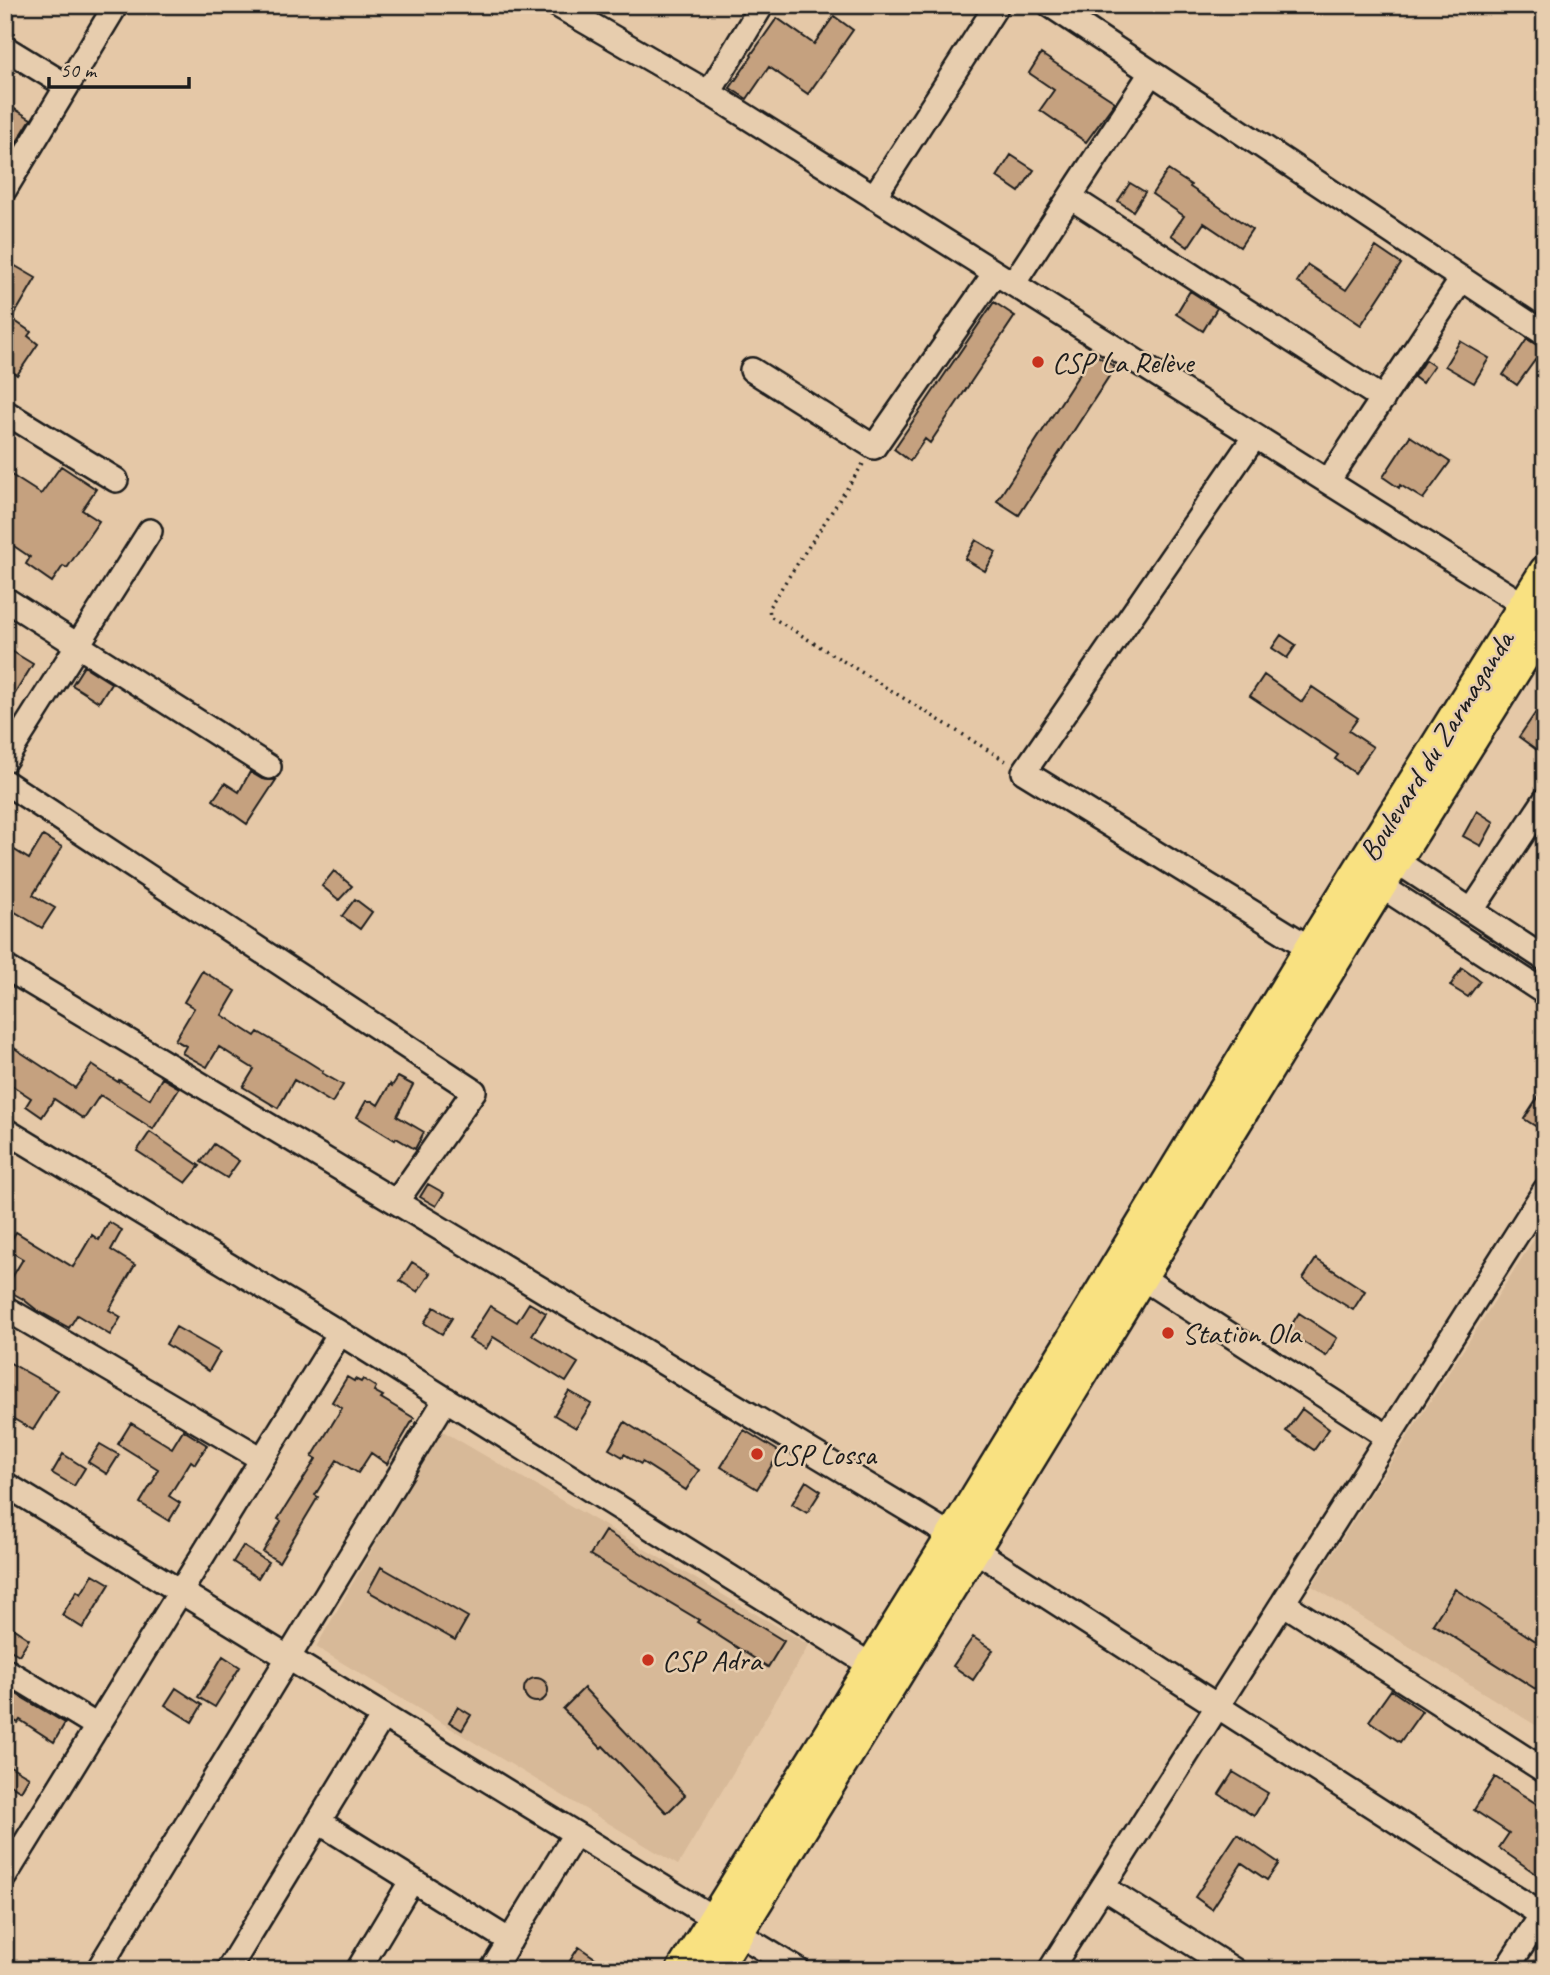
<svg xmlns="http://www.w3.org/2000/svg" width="1550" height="1975" viewBox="0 0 1550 1975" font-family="Caveat,sans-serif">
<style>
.built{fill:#d7b998}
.building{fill:#c5a17f;stroke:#1c1c1c;stroke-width:2}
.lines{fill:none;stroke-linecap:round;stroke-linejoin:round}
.minor-casing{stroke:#1c1c1c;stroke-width:28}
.major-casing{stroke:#1c1c1c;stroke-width:35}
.path{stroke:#1c1c1c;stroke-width:3.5;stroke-dasharray:2 5;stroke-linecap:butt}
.minor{stroke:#e7cdae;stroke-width:23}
.major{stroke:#f9e181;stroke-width:30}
.poi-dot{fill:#c8321e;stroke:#e7cdae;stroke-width:2.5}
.labels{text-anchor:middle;stroke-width:5;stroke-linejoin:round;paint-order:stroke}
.poi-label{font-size:30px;fill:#1c1c1c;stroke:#e7cdae;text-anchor:start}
.street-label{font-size:30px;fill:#1c1c1c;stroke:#e7cdae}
</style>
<rect width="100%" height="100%" fill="#e5c8a7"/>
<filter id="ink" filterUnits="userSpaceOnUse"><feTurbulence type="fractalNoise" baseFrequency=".0143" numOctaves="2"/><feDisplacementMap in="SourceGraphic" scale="14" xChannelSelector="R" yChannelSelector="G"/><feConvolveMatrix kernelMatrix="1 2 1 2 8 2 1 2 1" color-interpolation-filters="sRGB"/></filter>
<g filter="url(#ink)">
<!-- built -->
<path class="built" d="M1545,1222V1731L1312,1586Z
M441,1430L809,1645L678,1865L316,1647Z"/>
<!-- building -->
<path class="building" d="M834,16L853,30L808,94L769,67L747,99L730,88L752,56L751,55L777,18L814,44Z
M1041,54L1115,102L1086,142L1040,110L1054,90L1029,73Z
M5,103L31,119L5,161Z
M1011,155L1034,170L1019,192L997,177Z
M1168,170L1191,185L1190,187L1252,229L1240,247L1204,223L1188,247L1171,235L1184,216L1152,194Z
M1130,183L1145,192L1133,211L1118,201Z
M1376,247L1401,264L1361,325L1297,282L1308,265L1346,290Z
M5,260L36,278L12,319L31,332L28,336L38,344L17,375L5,366Z
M1190,291L1217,308L1203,331L1176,314Z
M994,302L1015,316L930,443L925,439L910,461L894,449Z
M1527,339L1543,349L1517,385L1503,375Z
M1460,341L1489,358L1474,383L1445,366Z
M1093,353L1115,367L1019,515L997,501Z
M1425,360L1434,366L1422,383L1414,377Z
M1410,436L1450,462L1423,499L1400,485L1399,488L1383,477Z
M61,466L96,489L82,510L99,521L67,568L63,566L52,582L26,564L30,557L5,540V471L41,494Z
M976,540L996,552L985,571L965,559Z
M1281,635L1296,645L1287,658L1272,648Z
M5,647L33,664L5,710Z
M84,666L111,683L99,702L72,685Z
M1264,675L1302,702L1312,687L1358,718L1349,731L1373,747L1355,773L1335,759L1338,755L1250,696Z
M1545,699V738L1537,750L1519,737Z
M250,772L262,779L276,780L247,824L213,800L225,783L239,792Z
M1477,811L1494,822L1481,846L1463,836Z
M43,836L62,847L33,895L55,908L42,928L5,906V844L29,859Z
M334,871L352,886L339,900L322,886Z
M355,899L372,912L360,929L342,916Z
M1462,968L1480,981L1468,997L1450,986Z
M202,971L236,991L222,1015L255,1036L258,1032L299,1056L323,1071L322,1073L343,1085L332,1103L294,1080L278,1108L243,1087L254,1069L219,1047L207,1067L182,1053L186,1046L175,1040L194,1008L184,1002Z
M5,1042L75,1088L92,1065L118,1082L119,1080L150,1099L162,1078L179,1088L153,1129L100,1095L84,1119L54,1099L42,1117L26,1106L31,1098L5,1081Z
M398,1077L413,1085L397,1116L424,1132L415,1149L396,1138L395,1140L357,1117L366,1101H372L378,1105L390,1084L392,1086Z
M1545,1087V1132L1524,1119Z
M150,1132L200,1166L186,1183L137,1151Z
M214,1144L239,1161L227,1178L201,1162Z
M428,1184L444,1193L436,1206L420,1197Z
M109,1222L122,1230L111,1250L135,1265L109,1310L121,1317L110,1335L77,1315L69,1328L38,1311L23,1299L5,1289L23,1259L6,1249L16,1232L73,1267L92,1235L99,1240Z
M1316,1259L1365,1291L1353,1310L1303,1279Z
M412,1262L430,1273L418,1292L400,1281Z
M529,1303L546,1313L532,1335L578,1363L566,1382L493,1337L486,1349L469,1339L490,1306L517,1322Z
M434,1307L452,1318L442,1334L424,1323Z
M1299,1313L1337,1338L1326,1356L1287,1332Z
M176,1327L220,1352L209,1371L166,1344Z
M5,1360L58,1390L33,1430L5,1414Z
M347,1377L354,1381L355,1379L361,1382L363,1379L376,1387L374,1391L383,1396L381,1398L414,1418L387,1464L371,1453L358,1473L337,1460L315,1495L318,1497L279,1562L263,1552L281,1521L278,1519L316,1459L312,1457L342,1408L332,1402Z
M569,1391L591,1404L576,1428L554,1415Z
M1302,1409L1329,1429L1314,1450L1286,1431Z
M625,1422L699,1470L686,1490L642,1462L641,1464L624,1454L623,1457L609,1449Z
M131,1423L172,1448L183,1430L207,1445L195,1464L191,1461L169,1496L180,1503L169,1521L140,1503L155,1478L154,1477L158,1469L118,1444Z
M744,1430L780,1452L757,1489L721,1467Z
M100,1444L119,1455L107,1474L88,1462Z
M63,1454L85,1468L74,1486L52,1473Z
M806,1481L821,1491L807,1513L792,1504Z
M605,1531L784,1641L768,1667L697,1622L699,1620L590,1555Z
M243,1546L268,1562L258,1578L233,1562Z
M381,1567L468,1617L455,1640L368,1591Z
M93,1574L110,1584L83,1628L62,1615L77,1591L81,1594Z
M1455,1589L1545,1647V1695L1433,1624Z
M5,1623L29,1639L19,1655L5,1647Z
M973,1637L993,1650L973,1680L953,1666Z
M223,1656L240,1667L215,1707L198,1697Z
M524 1690a12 12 0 1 1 24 0a12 12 0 1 1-24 0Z
M176,1688L202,1705L192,1722L165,1705Z
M584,1688L685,1795L667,1813L603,1746L601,1748L563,1709Z
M1391,1690L1422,1711L1400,1742L1369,1721Z
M11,1691L65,1723L54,1742L20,1720L18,1723L5,1716V1700Z
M458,1707L471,1715L462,1730L449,1722Z
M5,1763L29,1777L21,1791L5,1781Z
M1233,1772L1268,1793L1254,1816L1219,1794Z
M1495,1777L1543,1808L1538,1815L1545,1819V1880L1499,1848L1509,1833L1474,1810Z
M1237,1834L1279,1863L1267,1880L1242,1863L1212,1909L1195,1897Z
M579,1947L598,1960L592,1970H564Z"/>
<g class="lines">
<!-- minor casing -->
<g class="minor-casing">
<path id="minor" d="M557,5L714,96L1524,605
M1050,5L1545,334
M5,48L67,86
M710,94L713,86L762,5
M5,189L116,5
M874,197L997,5
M1070,197L1383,399
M1013,284L1151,73
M752,370L874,447L995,273
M5,412L116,480
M1255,436L1024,772L1310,948
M1328,481L1462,279
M5,599L269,767
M5,760L150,531
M5,782L474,1091L396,1202
M1384,853L1545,959
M1369,878L1545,993
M1472,910L1545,800
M5,967L952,1536
M5,1130L340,1333L885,1674
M1130,1270L1388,1437
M5,1308L262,1459
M5,1484L798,1970
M975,1550L1542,1915
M1283,1603L1545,1771
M5,1670L97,1726
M319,1822L510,1941
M5,1876L340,1333
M1103,1887L1234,1970
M98,1970L446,1399
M228,1970L383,1716
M358,1970L412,1880
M492,1970L575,1834
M1050,1970L1545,1190
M1506,1970L1545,1910"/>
</g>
<!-- major casing -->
<g class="major-casing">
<path id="major" d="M682,1970L952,1536L1310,948L1545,571
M715,1970L1021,1474L1396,861L1545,623"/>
</g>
<!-- path -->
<path class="path" d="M863,464L769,607L770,616L1009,763"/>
<!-- minor -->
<use href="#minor" class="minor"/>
<!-- major -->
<use href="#major" class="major"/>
</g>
</g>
<!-- markers -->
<g class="poi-dot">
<circle cx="1038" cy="362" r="7"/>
<circle cx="1168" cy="1333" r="7"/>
<circle cx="757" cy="1454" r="7"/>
<circle cx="648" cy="1660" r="7"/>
</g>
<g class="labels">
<!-- poi labels -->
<g class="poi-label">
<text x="1052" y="372">CSP La Relève</text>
<text x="1182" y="1343">Station Ola</text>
<text x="771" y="1464">CSP Lossa</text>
<text x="662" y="1670">CSP Adra</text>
</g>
<!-- street labels -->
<g class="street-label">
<text transform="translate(1436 746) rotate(-58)" y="10">Boulevard du Zarmaganda</text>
</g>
</g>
<!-- margin -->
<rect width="1550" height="1975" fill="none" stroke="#e7cdae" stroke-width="28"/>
<rect x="14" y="14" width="1522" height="1947" fill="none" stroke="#1c1c1c" stroke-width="2.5" filter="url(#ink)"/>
<!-- scale -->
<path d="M49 77v10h140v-10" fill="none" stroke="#1c1c1c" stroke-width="3.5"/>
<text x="60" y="77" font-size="21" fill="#1c1c1c" stroke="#e7cdae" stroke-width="5" paint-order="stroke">50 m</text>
</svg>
